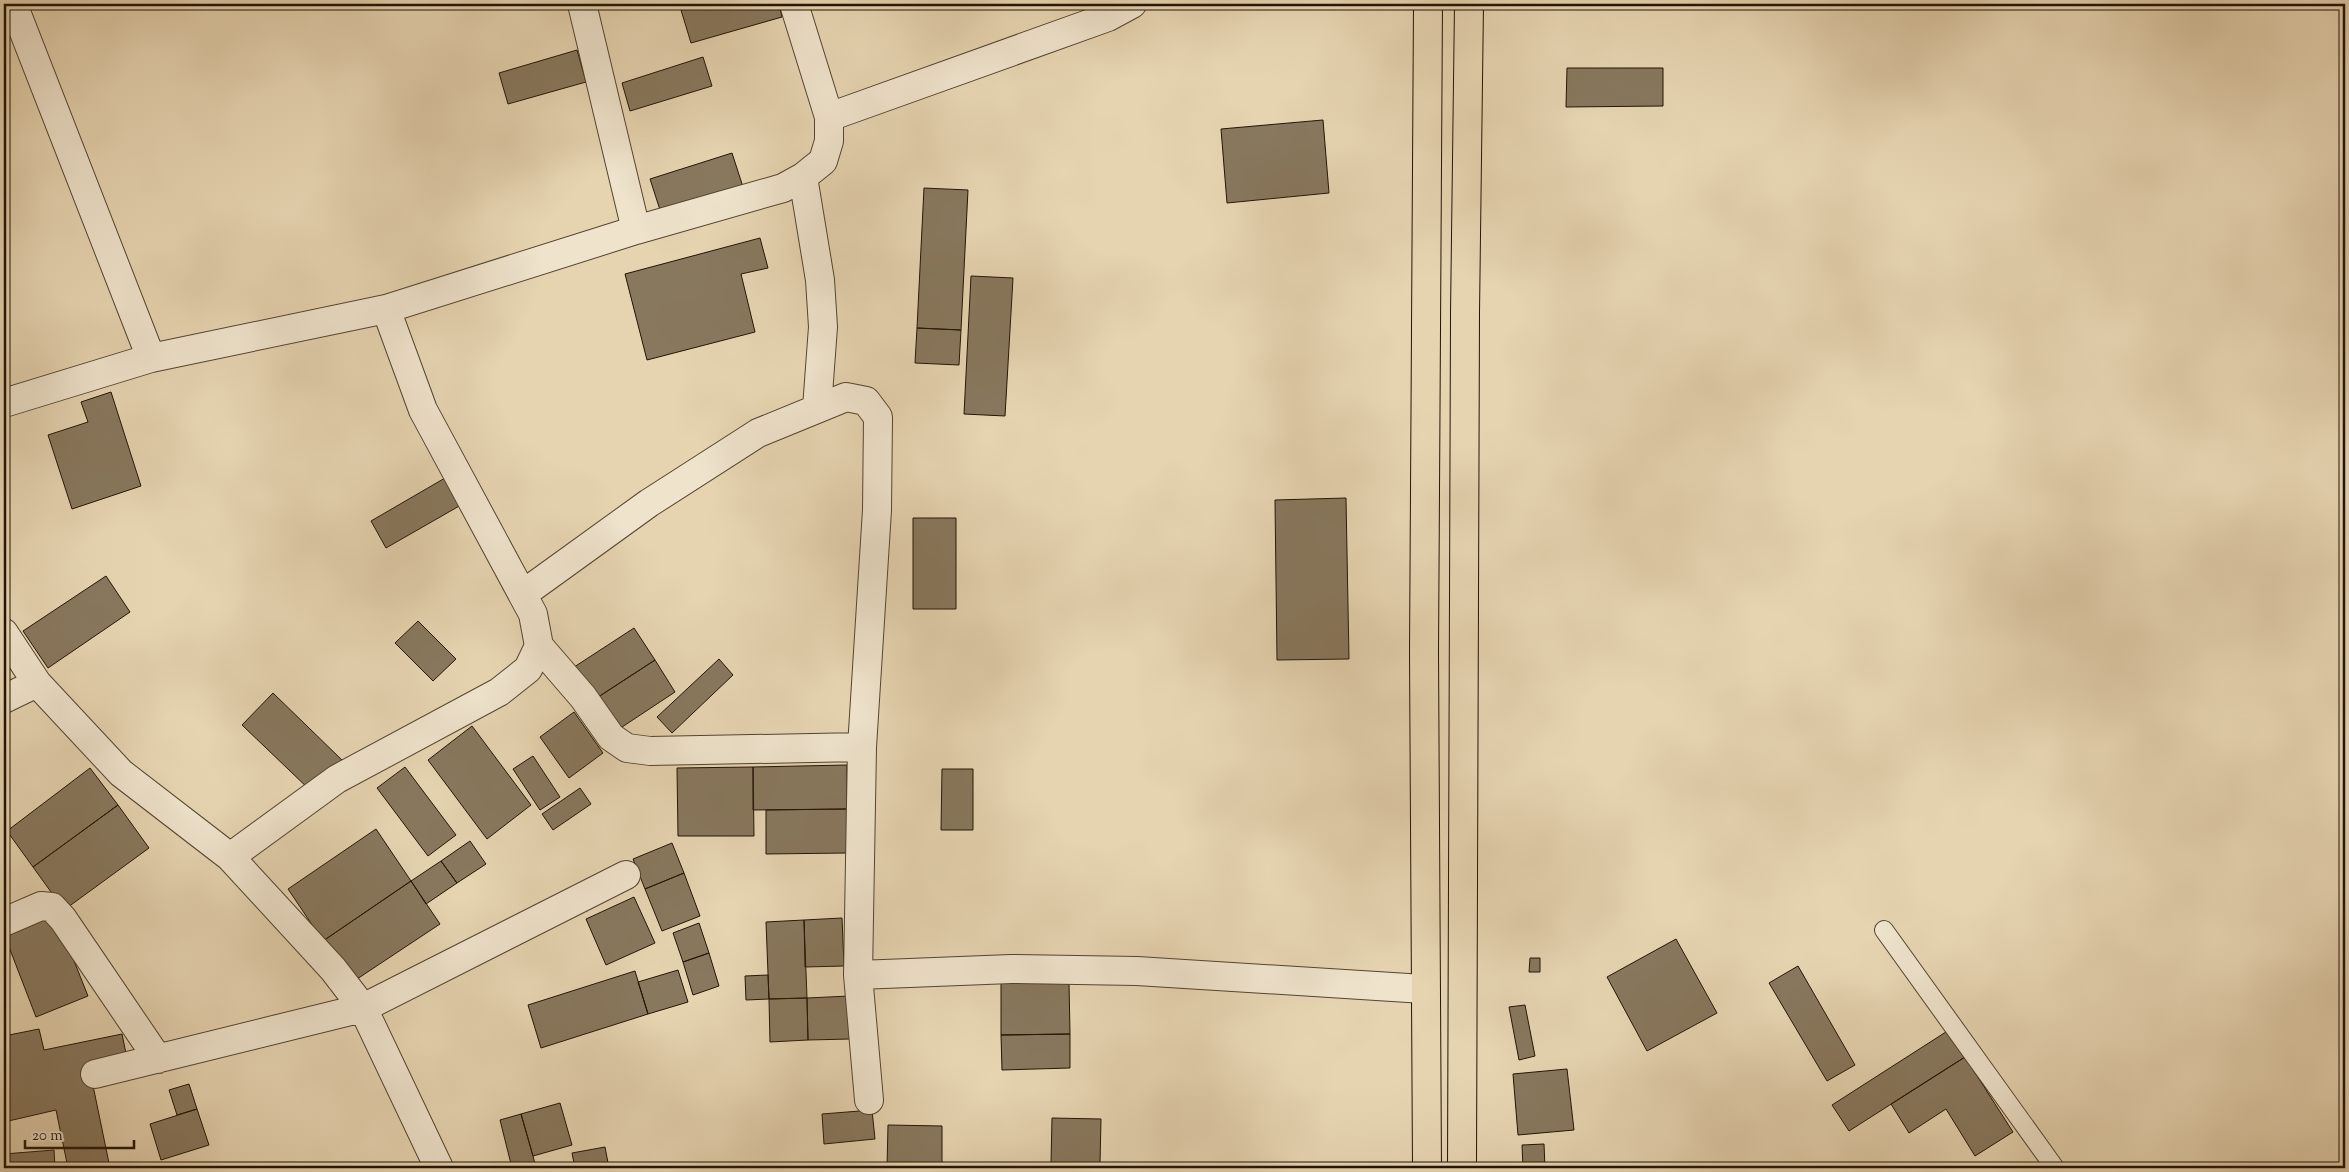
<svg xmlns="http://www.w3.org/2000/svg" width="2349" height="1172" viewBox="0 0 2349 1172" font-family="'Sorts Mill Goudy',serif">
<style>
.building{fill:#88785e;stroke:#221405}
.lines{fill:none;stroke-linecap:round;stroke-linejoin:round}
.service-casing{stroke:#534430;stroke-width:20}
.minor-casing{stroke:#534430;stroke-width:30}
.trunk-casing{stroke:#221405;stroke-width:30}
.service{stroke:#efe3cc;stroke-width:18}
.minor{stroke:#efe3cc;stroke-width:28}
.trunk{stroke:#e6d4b1;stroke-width:28}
</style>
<rect width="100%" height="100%" fill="#e6d4b1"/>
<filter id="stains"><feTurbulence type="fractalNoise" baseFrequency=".004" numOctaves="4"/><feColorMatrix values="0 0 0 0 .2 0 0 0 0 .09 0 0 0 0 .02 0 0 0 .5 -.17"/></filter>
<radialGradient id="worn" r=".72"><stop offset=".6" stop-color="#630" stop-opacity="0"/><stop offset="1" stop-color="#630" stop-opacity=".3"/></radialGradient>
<!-- building -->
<path class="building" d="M701,4H779L782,17L691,43L681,10Z
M577,50L586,82L508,104L499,73Z
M703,57L712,86L630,111L622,83Z
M1567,68H1663V106L1566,107Z
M1323,120L1329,193L1227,203L1221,129Z
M732,153L744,190L662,216L650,179Z
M924,188L968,190L961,330L917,328Z
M760,238L768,268L741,274L755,332L647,360L625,274Z
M971,276L1013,278L1005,416L964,414Z
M917,328L961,330L959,365L915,363Z
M111,392L141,486L72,509L48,435L88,422L81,402Z
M445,478L461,505L386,548L371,521Z
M1346,498L1349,659L1277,660L1275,500Z
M913,518H956V609H913Z
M106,576L130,612L48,668L23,631Z
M418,621L456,659L433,681L395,643Z
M634,628L655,660L589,703L568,671Z
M719,659L733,675L672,733L657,717Z
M655,660L675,692L610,735L589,703Z
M273,693L343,761L312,792L242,725Z
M574,712L603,753L569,778L540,737Z
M472,726L531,805L487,839L428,760Z
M533,756L560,797L540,810L513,769Z
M847,765V809L753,810V767Z
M405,767L456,835L428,856L377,788Z
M753,767L754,836H678L677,768Z
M90,768L118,805L33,867L7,831Z
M942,769H973V830H941Z
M580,788L591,804L553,830L542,814Z
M118,805L149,848L64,910L33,867Z
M847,809V853L766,854V810Z
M376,829L411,881L323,941L288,889Z
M470,841L486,864L457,883L441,861Z
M672,843L684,873L645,889L633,859Z
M441,861L457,883L426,904L411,881Z
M684,873L700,916L662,931L645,889Z
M411,881L440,924L351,983L323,941Z
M634,897L655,943L606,965L586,919Z
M55,913L88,996L36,1017L4,934Z
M842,918L844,966L805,967L804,920Z
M804,920L807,998L769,999L766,922Z
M699,923L709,953L683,962L673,933Z
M1676,939L1717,1013L1647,1051L1607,977Z
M709,953L719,986L693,995L683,962Z
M1530,958H1540V972H1529Z
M1798,966L1855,1065L1827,1081L1769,983Z
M678,970L688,1002L648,1014L638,982Z
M635,971L648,1014L541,1048L528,1005Z
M768,975L769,999L746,1000L745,976Z
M1069,982L1070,1034L1001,1035V983Z
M849,996L850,1039L808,1040L807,998Z
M807,998L808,1040L770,1042L769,999Z
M1525,1005L1535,1056L1519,1060L1509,1007Z
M39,1029L44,1050L122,1034L128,1063L90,1071L110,1168H68L56,1110L4,1122V1036Z
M1949,1030L1965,1057L1849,1131L1832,1105Z
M1070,1034V1068L1002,1070L1001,1035Z
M1965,1057L2013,1132L1975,1156L1946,1109L1909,1133L1891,1104Z
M1567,1069L1574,1130L1518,1135L1513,1074Z
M189,1084L197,1109L177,1115L169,1090Z
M560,1103L572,1145L533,1156L521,1114Z
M197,1109L209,1145L161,1160L150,1124Z
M872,1110L875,1139L824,1144L822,1114Z
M521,1114L533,1156L536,1168H512L500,1120Z
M1052,1118L1101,1119L1100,1163H1051Z
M888,1125L942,1126V1168H887Z
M1544,1144L1545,1168H1523L1522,1145Z
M605,1147L609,1168H575L572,1153Z
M54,1150L55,1168H4V1154Z"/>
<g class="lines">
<!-- service casing -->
<g class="service-casing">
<path id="service" d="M1884,930L2055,1168"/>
</g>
<!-- minor casing -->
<g class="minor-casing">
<path id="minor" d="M13,4L151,358
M582,4L636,230
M829,117L1108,17L1132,4
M803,177L820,280L823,327L817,408
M4,403L151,358L386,309L636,230L783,188L803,177L823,161L829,141V117L794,4
M523,594L649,503L758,433L846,397L866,401L878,417L877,510L862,747L858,975L869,1100
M4,633L37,683L121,773L230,857L333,969L363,1008L439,1168
M539,646L583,697L611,737L627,748L650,751L862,747
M4,699L37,683
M230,857L337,779L499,692L528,669L539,646L533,614L423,410L386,309
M4,922L41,906L52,907L63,919L158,1059
M858,975L1011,969L1137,971L1424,989
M95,1074L363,1008L626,875"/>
</g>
<!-- trunk casing -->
<g class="trunk-casing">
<path id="trunk" d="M1427,1168L1424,653L1428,4
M1462,1168L1465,313L1469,4"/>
</g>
<!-- service -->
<use href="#service" class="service"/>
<!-- minor -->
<use href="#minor" class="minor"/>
<!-- trunk -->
<use href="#trunk" class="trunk"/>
</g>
<!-- margin -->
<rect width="2349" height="1172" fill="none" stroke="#e6d4b1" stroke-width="20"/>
<rect x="5" y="5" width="2339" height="1162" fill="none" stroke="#221405" stroke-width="2.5"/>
<rect x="10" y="10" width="2329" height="1152" fill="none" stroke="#221405"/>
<!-- scale -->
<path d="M25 1140v8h109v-8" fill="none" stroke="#221405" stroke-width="2.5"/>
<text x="32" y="1140" font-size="15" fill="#221405" stroke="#efe3cc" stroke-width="4" paint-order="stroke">20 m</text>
<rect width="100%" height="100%" filter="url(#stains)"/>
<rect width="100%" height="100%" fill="url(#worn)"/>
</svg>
